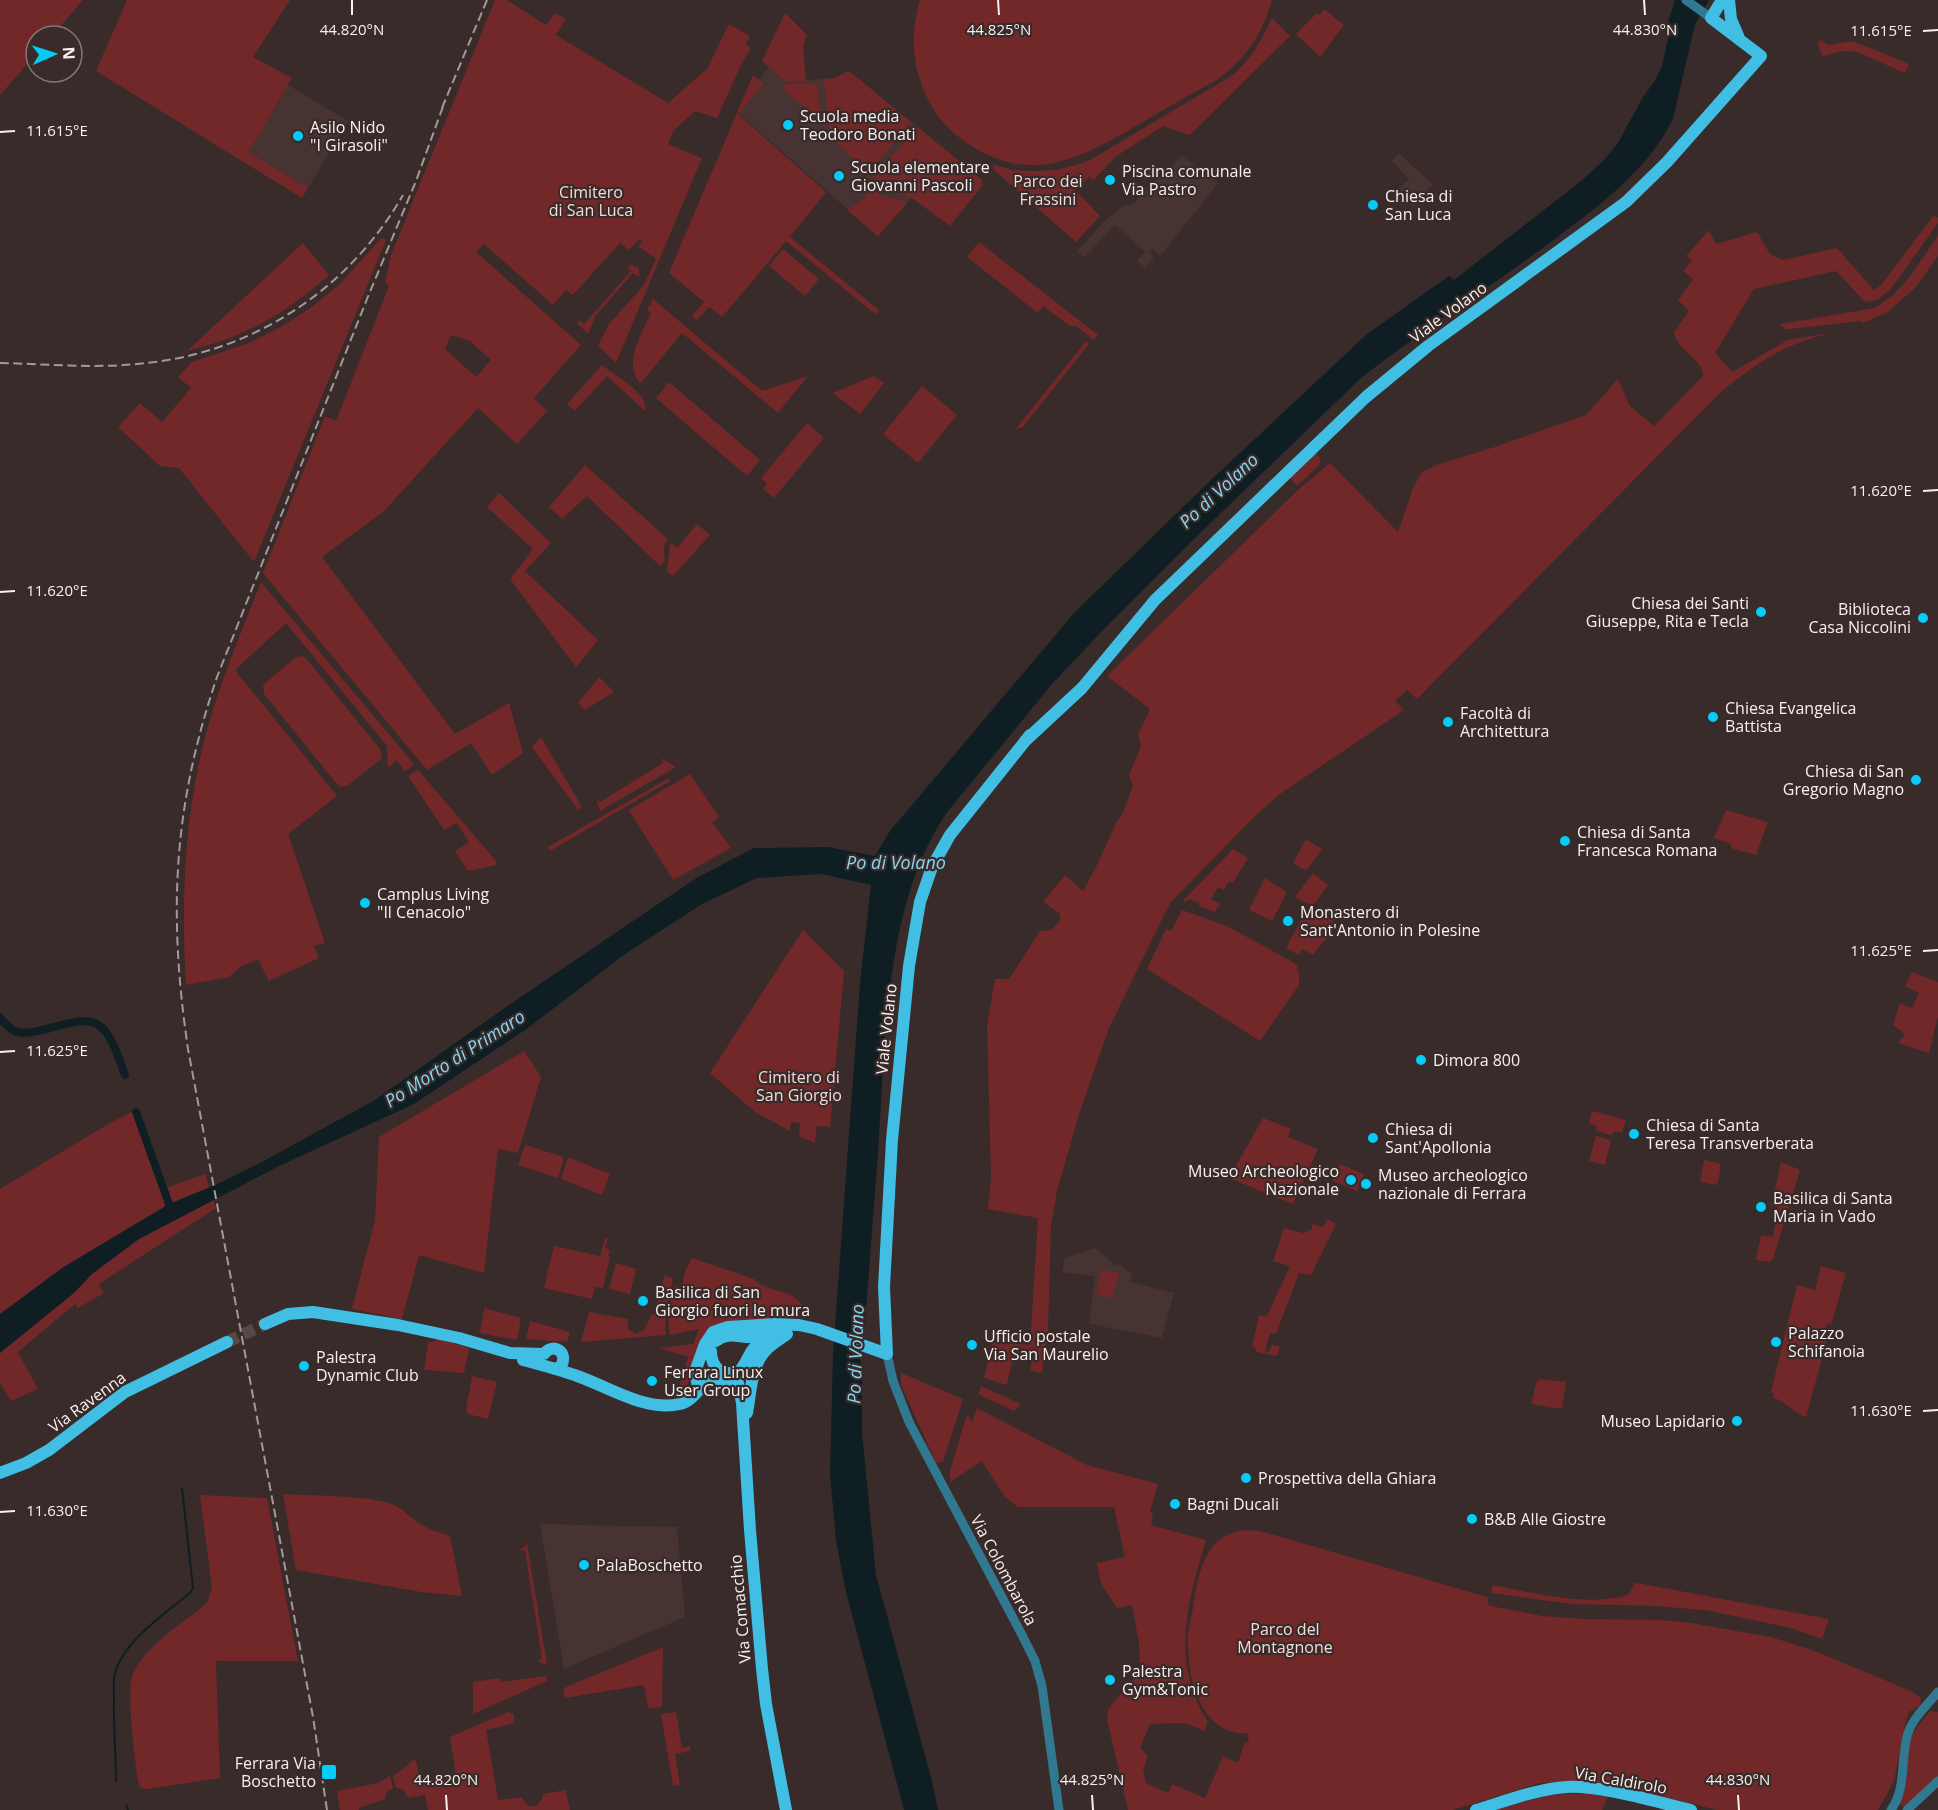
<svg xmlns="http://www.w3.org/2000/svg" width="1938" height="1810" viewBox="0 0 1938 1810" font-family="'Open Sans',sans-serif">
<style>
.built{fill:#473332}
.green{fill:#722828;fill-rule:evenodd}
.water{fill:#0f1e23}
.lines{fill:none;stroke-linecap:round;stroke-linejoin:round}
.stream{stroke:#0f1e23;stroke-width:2}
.canal{stroke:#0f1e23;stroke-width:8}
.major-tunnel{stroke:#554847;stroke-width:12;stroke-dasharray:12 6;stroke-linecap:butt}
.minor{stroke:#307990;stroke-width:9}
.major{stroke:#40bee4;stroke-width:12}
.rail{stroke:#a49998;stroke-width:2;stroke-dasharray:9 4.5;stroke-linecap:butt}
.ticks{fill:none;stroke:#f8efee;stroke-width:2}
.poi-dot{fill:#05cbf9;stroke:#382b2a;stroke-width:2}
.labels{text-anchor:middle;stroke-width:4.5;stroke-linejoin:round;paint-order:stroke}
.poi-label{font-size:16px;fill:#f8efee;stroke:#382b2a;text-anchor:start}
.park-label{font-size:16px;fill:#f4d9d7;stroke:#382b2a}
.street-label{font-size:16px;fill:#f8efee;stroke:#382b2a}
.water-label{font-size:18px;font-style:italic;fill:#86d7f3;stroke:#382b2a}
.ticks-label{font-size:15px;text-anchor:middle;fill:#f8efee;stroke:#382b2a;stroke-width:4.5;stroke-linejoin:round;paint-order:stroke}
</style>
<rect width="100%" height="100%" fill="#382b2a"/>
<!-- built -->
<path class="built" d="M769,67L786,82L835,78L849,71L949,153L878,236L738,113L764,84L759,79Z
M288,85L348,121L308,188L249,152Z
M1399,153L1433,185L1413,206L1397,191L1409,179L1392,161Z
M1182,155L1218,183L1160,256L1152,249L1149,253L1154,258L1145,268L1137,261L1145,252L1115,225L1084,258L1077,251L1106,220L1123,206L1132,205Z
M1095,1248L1117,1266L1120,1264L1132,1275L1130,1282L1174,1293L1162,1338L1089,1324L1095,1276L1062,1272L1065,1258Z
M540,1524L677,1527L685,1617L564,1669Z"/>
<!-- green -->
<path class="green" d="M0,0H83L52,36H36V54L0,95Z
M127,0H290L253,57L292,78L249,152L308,188L302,198L96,71Z
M495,0H507L546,25L555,13L566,19L556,35L668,103L707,69L729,24L750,36L746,44L751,48L741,65L717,118L695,111L674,130L668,144L702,158L616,363L598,346L609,324L644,285L656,259L638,246L642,242L640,239L629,250L620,243L573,295L566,290L553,305L484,244L476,252L581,345L534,398L547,411L517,444L478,408L384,511L322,557L455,734L509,703L523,753L492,775L471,743L427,770L263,573L325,416L336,421L389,286L385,283L391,255ZM451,335L470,341L491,360L476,377L445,349Z
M920,0H1272C1262,35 1246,59 1217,80C1191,94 1166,108 1141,123C1089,153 1040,184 980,151C964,142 946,129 936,113C913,78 908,39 920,0Z
M1324,9L1344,25L1320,57L1296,34L1317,13L1319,15Z
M785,13L807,35L803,46L806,81L786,82L762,61Z
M1272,18L1290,36L1190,135L1163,126L1115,157L1094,180L1089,177L1080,186L1076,184L1072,187L1100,216L1076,242L993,169V164L1012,170L1034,171L1056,170L1076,165L1090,160L1233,75C1251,59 1262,40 1272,18Z
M1820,40L1829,45L1853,41L1909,64L1905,73L1857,52L1844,51L1822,56L1818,44Z
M849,71L911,122L869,172L839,145H837L836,141L830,135L824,79L835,78Z
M753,75L764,84L738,114L826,192L790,237L879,310L875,314L786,241L722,317L709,307L697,320L692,316L704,302L669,273Z
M817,83L821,116L819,120L783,89L786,84Z
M918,127L982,180L983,185L950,226L912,198L884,190L873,180L874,176Z
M873,189L880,195L908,202L878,236L847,210L860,202Z
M1934,215L1938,218V223L1891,289L1877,300L1865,302L1836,271L1754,289L1715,353L1732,372L1788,340L1842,331C1791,340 1760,360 1721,392L1417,699L1407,690L1395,701L1404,710L1280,794L1254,817L1171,902L1167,909L1109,1028L1080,1111L1057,1191L1051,1226L1048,1330L1042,1373L1031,1371V1360L1013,1358L1007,1385L984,1378L993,1342L1030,1345L1038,1218L988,1209L991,1177L987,1025L995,979H1009L1040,931L1051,930L1060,921V914L1043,902L1065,875L1083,891L1096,867L1117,821L1122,815L1133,786L1129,775L1141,747L1138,735L1150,709L1107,676L1300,488L1330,463L1398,532L1413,488L1422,472L1439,464L1495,447L1586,415L1618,379L1630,406L1654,426L1703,376C1703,358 1676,350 1674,332L1689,311L1678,300L1693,279L1683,271L1692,260L1686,256L1709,230L1716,244L1757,232L1770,254L1783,260L1837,248L1874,290L1881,285Z
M1938,236V256L1915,288L1888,312L1863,323L1861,321L1791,329H1785L1780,324L1875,308L1893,295L1908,279Z
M381,238L386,240L254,562L179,468L160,466L118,427L140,403L162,422L191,388L178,377L192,362L249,343L281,327L309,309L341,283Z
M979,242L1098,335L1094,340L1076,326H1070L1043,306L1038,313L967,257Z
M303,243L329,275C286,314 243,338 187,351Z
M783,249L819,279L805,296L769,266Z
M632,265L638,267L640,275L638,277L633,273L596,315L588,334L577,323L579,320L584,324L631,271L627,267Z
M653,299L762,391L808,376L778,413L682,333L640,384C623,361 641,336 651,313L647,310Z
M1086,341L1089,344L1023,427L1015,430Z
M602,365C614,376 649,392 645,411L607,376L575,411L567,404Z
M874,376L884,383L860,414L833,393Z
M669,382L760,460L747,476L656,398Z
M922,386L957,415L918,463L883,434Z
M807,423L824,438L774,498L763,489L767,484L761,478Z
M1315,452L1321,459L1319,465L1297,486L1289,477Z
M585,465L668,539C662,545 664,553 665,561L660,566L587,496L562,519L549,507Z
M499,493L551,543L525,571L598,640L576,667L510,579L533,549L487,507Z
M697,524L710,535L673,576L667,571L670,545L672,543L677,548Z
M261,582L414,764L405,772L397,760L388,768L387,746L286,623L235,670L337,796L288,834L325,943L314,946L319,958L269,981L258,959L240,967L229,977L186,985C181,897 184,809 209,723C223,675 243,628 261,582Z
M301,656L305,657L380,749L382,755L380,760L347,786L341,787L336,783L264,694L263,685L295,658Z
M599,677L614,692L585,710L578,703Z
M541,737L582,807L578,810L532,747Z
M661,758L676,767L600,811L596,798L600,802L663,763Z
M418,770L496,861L497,865L468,871L455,851L469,842L457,823L444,830L408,776Z
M690,774L719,817L712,822L731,848L673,880L629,810Z
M669,778L670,781L550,851L548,847Z
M1726,810L1768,822L1756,855L1731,848V844L1714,838Z
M1306,839L1322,849L1306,871L1293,863Z
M1233,849L1248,858L1233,883L1229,881L1224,890L1218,887L1211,899L1220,904L1215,912L1199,906V903L1189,899L1186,902L1183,901Z
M1313,873L1328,885L1313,906L1295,897Z
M1265,878L1287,892L1272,921L1249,910Z
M1182,910L1227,926L1298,965L1296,969L1299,973V985L1260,1041L1147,969L1166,929L1171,931Z
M1306,910L1320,918L1323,914L1334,920L1328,936L1313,955L1302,949L1299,955L1286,948Z
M803,930L844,971L830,1127L817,1126L815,1143L799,1136L800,1123L791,1122L790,1131L755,1112L710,1073Z
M1912,972L1938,982V1016L1929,1053L1898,1043L1905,1034L1893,1025L1900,1003L1912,1008L1919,993L1905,986Z
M524,1051L541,1077L518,1153L498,1149L484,1273L419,1255L402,1319L352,1309L375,1220L379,1137Z
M138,1109L166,1188L205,1174L216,1208L108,1278L99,1285L104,1293L78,1308L75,1304L18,1352L38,1389L11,1401L0,1383V1189L110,1123Z
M1592,1111L1626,1120L1622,1133L1614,1131L1612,1135L1596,1131L1597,1126L1589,1123Z
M1263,1118L1291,1129L1288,1137L1318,1149L1293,1204L1229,1178Z
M1596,1136L1611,1140L1605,1165L1589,1161Z
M525,1145L564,1157L558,1178L518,1165Z
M568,1157L610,1174L602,1195L561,1179Z
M1704,1160L1719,1163L1721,1167L1717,1185L1700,1182Z
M1781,1162L1800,1170L1773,1259L1769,1262L1756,1260L1761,1235L1773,1237L1778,1207L1771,1206Z
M1340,1164L1364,1174L1357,1191L1333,1181Z
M1328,1219L1336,1224L1311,1275L1299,1273L1276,1334L1270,1333L1265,1351L1269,1352L1272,1345L1280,1347L1277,1356L1256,1352V1348L1252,1347L1259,1315L1267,1316L1290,1266L1273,1261L1284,1228L1303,1233L1311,1230L1313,1224L1323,1227Z
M605,1238L608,1239L605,1248L610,1250L608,1256L610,1257L603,1288L595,1287L592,1299L544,1288L554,1246L600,1256Z
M692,1258L754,1279C766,1293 792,1288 802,1305L798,1312L789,1318L716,1328L685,1389L676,1397L688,1357L660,1348L693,1344L699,1329L670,1335C666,1318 670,1304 674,1286L682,1287L685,1271Z
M616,1263L636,1269L630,1294L609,1289Z
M1821,1266L1846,1273L1831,1325L1827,1324L1823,1339L1827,1340L1806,1417C1794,1413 1786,1401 1773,1398L1774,1393L1771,1392L1797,1285L1815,1290Z
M1102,1269L1119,1273L1112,1298L1096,1294Z
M664,1276L673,1278C670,1299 664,1314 666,1335L581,1342L589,1312L628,1319V1329L636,1334L644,1330L652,1314L663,1316L666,1306L657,1304Z
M484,1308L521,1318L517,1340L480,1333Z
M530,1321L570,1332L567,1342L526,1339Z
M439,1339L469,1348L464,1373L424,1370L428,1343Z
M901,1373L963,1399L943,1462L936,1463L901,1385Z
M472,1376L497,1382L488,1419L468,1414L466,1410Z
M1539,1379L1566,1382L1562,1409L1531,1404L1536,1384Z
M981,1386L1021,1404L1014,1411L978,1394Z
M977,1408L1087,1465L1158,1484L1150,1512L1153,1513L1151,1525L1206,1540C1187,1604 1170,1662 1208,1722L1204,1731L1185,1723L1150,1724L1140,1748L1148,1756L1143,1770L1146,1783L1168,1793L1172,1784L1205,1798L1223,1756L1238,1763L1245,1742L1249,1743L1247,1733C1202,1736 1188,1680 1188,1644C1187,1632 1191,1619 1193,1608C1196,1586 1201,1555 1219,1540C1235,1528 1249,1529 1267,1533L1487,1597L1489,1605L1496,1607L1542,1616L1585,1619L1661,1620L1691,1623L1771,1637L1815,1651L1913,1692L1921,1698L1920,1706L1909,1712L1906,1720L1894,1781L1878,1810H1717L1669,1798L1580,1781L1540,1783L1453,1810H1128L1107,1719L1108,1710L1112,1704L1140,1672L1139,1643L1132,1605L1117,1608L1101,1584L1097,1563L1125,1557L1114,1507H1018L1004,1496L982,1461L950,1482V1471L967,1414L972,1422Z
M283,1494C314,1496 360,1495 389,1503C399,1506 405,1512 412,1518C423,1527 436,1532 450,1536L462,1596L421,1592L296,1570Z
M200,1495L267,1498L298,1661H216L220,1778L147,1789L141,1788L139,1785C135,1766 126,1689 133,1674C147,1643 183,1624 207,1603L212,1588Z
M527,1544L547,1665L537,1661L542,1659L525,1550L519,1551Z
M1637,1583L1829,1619L1822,1639L1791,1628L1705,1610L1654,1606L1572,1604L1491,1593L1493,1585C1534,1593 1587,1607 1628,1595L1634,1584Z
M663,1647L662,1707L648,1708L644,1685L565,1698L563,1690L566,1687Z
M546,1676L547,1681L473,1714V1682L500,1678L501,1682Z
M1930,1711L1938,1712V1778L1905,1808L1899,1804L1910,1741L1912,1734Z
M508,1712L514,1714V1723L486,1730L498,1800L522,1797C527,1810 540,1810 543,1794L566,1790L570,1810H428L425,1795L408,1798L403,1789L396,1788L393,1776L408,1765L411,1761L416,1760L420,1782L456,1776L450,1737Z
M676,1712L682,1748L690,1746V1751L675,1754L680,1785L673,1786L661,1714Z
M390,1776L393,1788L387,1792L385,1799L359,1808V1810H340L337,1791L378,1783Z
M1585,1793L1608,1797L1602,1810H1495L1548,1795Z"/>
<!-- water -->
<path class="water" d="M1675,0H1709L1695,24L1673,119C1647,171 1600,205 1555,239C1491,287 1424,329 1361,378L1195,538L1105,628L1052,684L948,811C886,899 886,1032 879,1136C875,1200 869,1263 865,1327C858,1337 857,1354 862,1365V1433L876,1575L932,1781L938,1810H904L846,1592L836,1541L830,1474L833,1354L860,983L871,885L822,874L757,878L702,904L625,954L528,1028L414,1104L279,1166L139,1239L92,1274L74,1293L0,1353V1314L62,1268L169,1204L215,1185L260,1163L375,1100L509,1005L695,879L754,848L828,847L875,856L890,831L1074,613L1211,480L1367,334L1449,276L1454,280L1580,182L1605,159L1618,143L1643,97L1654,82L1662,66L1668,39V22Z"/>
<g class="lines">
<!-- stream -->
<path class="stream" d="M116,1781C116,1753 113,1725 114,1697C114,1690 113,1681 115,1674C122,1642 166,1613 190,1593L193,1588L182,1488
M126,1805L128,1810"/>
<!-- canal -->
<path class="canal" d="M0,1018C5,1023 11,1031 18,1032C40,1037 82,1011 100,1026C113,1036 119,1060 125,1075
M136,1112L169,1204L170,1214"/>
<!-- major-tunnel -->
<path class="major-tunnel" d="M227,1342L265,1324"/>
<!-- minor -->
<path class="minor" d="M1686,0L1711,18
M887,1354L893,1381L909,1422L1022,1635L1035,1661L1042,1686L1059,1810
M1891,1810C1907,1788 1900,1758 1908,1733C1913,1718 1928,1704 1938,1692
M1907,1810L1938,1781"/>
<!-- major -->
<path class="major" d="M1729,0L1731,19L1739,38
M1025,741L1082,688L1155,600L1366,397L1428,346L1626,202L1667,162L1761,56L1711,18L1722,0
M265,1324L288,1314L313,1312L398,1325L459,1338L510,1353L544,1354C553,1342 569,1352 561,1366L555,1369
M716,1341C728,1331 739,1338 753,1337C764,1335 774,1331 785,1327
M711,1351C711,1359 713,1366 720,1371C742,1384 745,1358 754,1348C758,1343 763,1339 769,1337
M523,1360C542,1365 561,1370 580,1377C610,1388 647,1412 680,1404C694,1401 700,1385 712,1379L728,1381L735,1390
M729,1373L738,1383L742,1403L750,1530L762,1669L766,1704L786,1810
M697,1382L696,1369L705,1344L713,1332L728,1327L774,1324L799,1325L817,1329L887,1354L884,1287L892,1140L909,966L920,902L932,867L950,835L1030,735
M747,1413C751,1392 751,1364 767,1349C773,1343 780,1339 787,1334
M0,1473L26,1463L49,1450L125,1392L227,1342
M1476,1810C1506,1801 1536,1789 1567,1787C1601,1785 1656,1802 1691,1810"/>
<!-- rail -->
<path class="rail" d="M442,108L487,0
M0,363C48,364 98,369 146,363C254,352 349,289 403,195
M327,1810L313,1717L188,1049C168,913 173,807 217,677L367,299L416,181L445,101"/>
</g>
<!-- ticks -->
<path class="ticks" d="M352,0V15M998,0L999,15M1644,0L1645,15M1923,31L1938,30M0,132L15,131M1923,491L1938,490M0,592L15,591M1923,951L1938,950M0,1052L15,1051M1923,1411L1938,1410M0,1512L15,1511M446,1795L447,1810M1092,1795L1093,1810M1738,1795L1739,1810"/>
<!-- markers -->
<g class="poi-dot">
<circle cx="788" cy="125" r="6"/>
<circle cx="298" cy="136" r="6"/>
<circle cx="839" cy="176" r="6"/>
<circle cx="1110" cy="180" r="6"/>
<circle cx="1373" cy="205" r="6"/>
<circle cx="1761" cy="612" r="6"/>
<circle cx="1923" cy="618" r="6"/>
<circle cx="1713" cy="717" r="6"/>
<circle cx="1448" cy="722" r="6"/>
<circle cx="1916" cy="780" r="6"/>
<circle cx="1565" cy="841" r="6"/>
<circle cx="365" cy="903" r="6"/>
<circle cx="1288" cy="921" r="6"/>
<circle cx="1421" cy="1060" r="6"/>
<circle cx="1634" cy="1134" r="6"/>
<circle cx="1373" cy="1138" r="6"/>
<circle cx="1351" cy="1180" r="6"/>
<circle cx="1366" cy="1184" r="6"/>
<circle cx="1761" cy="1207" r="6"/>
<circle cx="643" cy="1301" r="6"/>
<circle cx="1776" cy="1342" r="6"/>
<circle cx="972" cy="1345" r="6"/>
<circle cx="304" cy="1366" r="6"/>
<circle cx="652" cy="1381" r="6"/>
<circle cx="1737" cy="1421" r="6"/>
<circle cx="1246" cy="1478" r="6"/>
<circle cx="1175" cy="1504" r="6"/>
<circle cx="1472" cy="1519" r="6"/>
<circle cx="584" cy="1565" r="6"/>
<circle cx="1110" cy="1680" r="6"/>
<rect x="321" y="1764" width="16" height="16" rx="3"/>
</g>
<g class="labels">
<!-- poi labels -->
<g class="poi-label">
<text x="800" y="122">Scuola media<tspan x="800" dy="18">Teodoro Bonati</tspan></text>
<text x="310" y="133">Asilo Nido<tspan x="310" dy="18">"I Girasoli"</tspan></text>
<text x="851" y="173">Scuola elementare<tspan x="851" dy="18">Giovanni Pascoli</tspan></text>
<text x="1122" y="177">Piscina comunale<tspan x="1122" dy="18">Via Pastro</tspan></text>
<text x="1385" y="202">Chiesa di<tspan x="1385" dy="18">San Luca</tspan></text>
<text x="1749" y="609" text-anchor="end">Chiesa dei Santi<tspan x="1749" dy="18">Giuseppe, Rita e Tecla</tspan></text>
<text x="1911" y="615" text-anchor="end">Biblioteca<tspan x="1911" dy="18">Casa Niccolini</tspan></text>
<text x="1725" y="714">Chiesa Evangelica<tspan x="1725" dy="18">Battista</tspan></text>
<text x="1460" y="719">Facoltà di<tspan x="1460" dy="18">Architettura</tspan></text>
<text x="1904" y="777" text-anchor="end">Chiesa di San<tspan x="1904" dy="18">Gregorio Magno</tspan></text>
<text x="1577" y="838">Chiesa di Santa<tspan x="1577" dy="18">Francesca Romana</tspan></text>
<text x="377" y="900">Camplus Living<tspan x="377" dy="18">"Il Cenacolo"</tspan></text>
<text x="1300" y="918">Monastero di<tspan x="1300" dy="18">Sant'Antonio in Polesine</tspan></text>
<text x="1433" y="1066">Dimora 800</text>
<text x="1646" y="1131">Chiesa di Santa<tspan x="1646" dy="18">Teresa Transverberata</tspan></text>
<text x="1385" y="1135">Chiesa di<tspan x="1385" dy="18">Sant'Apollonia</tspan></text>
<text x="1339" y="1177" text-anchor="end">Museo Archeologico<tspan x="1339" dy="18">Nazionale</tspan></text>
<text x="1378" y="1181">Museo archeologico<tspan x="1378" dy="18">nazionale di Ferrara</tspan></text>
<text x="1773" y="1204">Basilica di Santa<tspan x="1773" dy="18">Maria in Vado</tspan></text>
<text x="655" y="1298">Basilica di San<tspan x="655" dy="18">Giorgio fuori le mura</tspan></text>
<text x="1788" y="1339">Palazzo<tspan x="1788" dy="18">Schifanoia</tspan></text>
<text x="984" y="1342">Ufficio postale<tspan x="984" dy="18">Via San Maurelio</tspan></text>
<text x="316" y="1363">Palestra<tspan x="316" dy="18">Dynamic Club</tspan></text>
<text x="664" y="1378">Ferrara Linux<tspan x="664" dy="18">User Group</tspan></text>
<text x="1725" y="1427" text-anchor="end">Museo Lapidario</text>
<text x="1258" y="1484">Prospettiva della Ghiara</text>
<text x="1187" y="1510">Bagni Ducali</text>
<text x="1484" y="1525">B&amp;B Alle Giostre</text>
<text x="596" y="1571">PalaBoschetto</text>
<text x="1122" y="1677">Palestra<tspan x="1122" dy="18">Gym&amp;Tonic</tspan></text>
<text x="316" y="1769" text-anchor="end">Ferrara Via<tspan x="316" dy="18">Boschetto</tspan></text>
</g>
<!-- park labels -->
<g class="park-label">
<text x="1048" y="187">Parco dei<tspan x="1048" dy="18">Frassini</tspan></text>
<text x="591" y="198">Cimitero<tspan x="591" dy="18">di San Luca</tspan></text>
<text x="799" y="1083">Cimitero di<tspan x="799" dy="18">San Giorgio</tspan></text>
<text x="1285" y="1635">Parco del<tspan x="1285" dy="18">Montagnone</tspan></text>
</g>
<!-- street labels -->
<g class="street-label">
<text transform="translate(1448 312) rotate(-36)" y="6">Viale Volano</text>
<text transform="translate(886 1029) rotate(-84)" y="6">Viale Volano</text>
<text transform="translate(87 1402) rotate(-36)" y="6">Via Ravenna</text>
<text transform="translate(1004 1570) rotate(62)" y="6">Via Colombarola</text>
<text transform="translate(740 1609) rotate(-95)" y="6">Via Comacchio</text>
<text transform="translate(1621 1780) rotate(10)" y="6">Via Caldirolo</text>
</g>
<!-- water labels -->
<g class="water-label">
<text transform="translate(1219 491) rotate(-43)" y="6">Po di Volano</text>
<text x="896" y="869">Po di Volano</text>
<text transform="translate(455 1059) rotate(-33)" y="6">Po Morto di Primaro</text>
<text transform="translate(856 1354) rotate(-88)" y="6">Po di Volano</text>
</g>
</g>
<g class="ticks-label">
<text x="352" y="35">44.820°N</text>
<text x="999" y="35">44.825°N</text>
<text x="1645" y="35">44.830°N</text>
<text x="1881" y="36">11.615°E</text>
<text x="57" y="136">11.615°E</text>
<text x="1881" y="496">11.620°E</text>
<text x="57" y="596">11.620°E</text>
<text x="1881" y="956">11.625°E</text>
<text x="57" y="1056">11.625°E</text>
<text x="1881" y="1416">11.630°E</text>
<text x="57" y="1516">11.630°E</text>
<text x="446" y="1785">44.820°N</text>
<text x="1092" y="1785">44.825°N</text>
<text x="1738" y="1785">44.830°N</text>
</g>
<!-- north arrow -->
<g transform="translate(54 54) rotate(87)"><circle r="28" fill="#382b2a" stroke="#857978" stroke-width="1.5"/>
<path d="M0-4.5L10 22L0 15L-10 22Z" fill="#05cbf9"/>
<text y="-9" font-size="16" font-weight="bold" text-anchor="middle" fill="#f8efee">N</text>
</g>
</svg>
